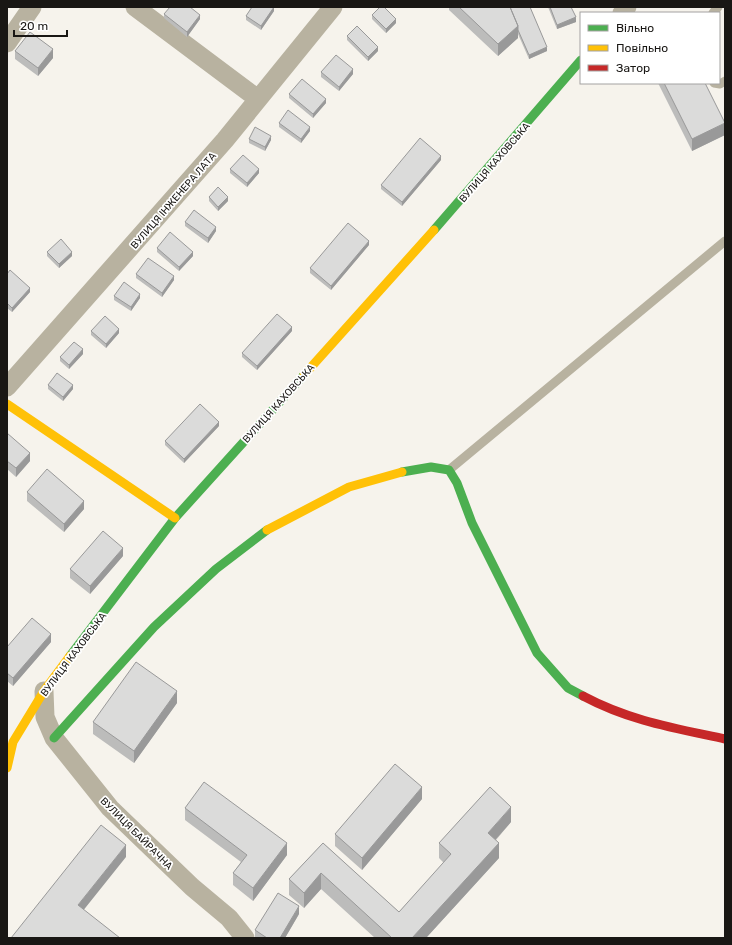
<svg xmlns="http://www.w3.org/2000/svg" width="732" height="945" viewBox="0 0 732 945" font-family="Rubik,sans-serif">
<style>
.lines{fill:none;stroke-linecap:round;stroke-linejoin:round}
.lane{stroke:#b8b2a0;stroke-width:9}
.street{stroke:#b8b2a0;stroke-width:19}
.fast{stroke:#4caf50;stroke-width:9}
.slow{stroke:#ffc107;stroke-width:9}
.jam{stroke:#c62828;stroke-width:9}
.wall{fill:#bcbcbb}
.shaded-wall{fill:#999}
.building{fill:#dbdbda;stroke:#999}
.labels{text-anchor:middle;stroke-width:3.5;stroke-linejoin:round;paint-order:stroke}
.street-label{font-size:10px;fill:#191714;stroke:#fff}
</style>
<rect width="100%" height="100%" fill="#f6f3ec"/>
<g class="lines">
<!-- lane -->
<path class="lane" d="M713,13L718,7
M714,83L720,84L725,81
M449,470L725,241"/>
<!-- street -->
<path class="street" d="M135,7L258,99
M622,13L627,7
M7,43L32,7
M7,387L225,140L333,7
M44,691L45,717L54,738L110,808L192,887L229,918L245,938"/>
<!-- fast -->
<path class="fast" d="M434,230L581,60
M402,472L431,467L449,470L457,483L472,523L537,653L568,688L583,696
M70,656L175,518L304,375
M54,738L154,627L216,569L267,530"/>
<!-- slow -->
<path class="slow" d="M304,375L434,230
M7,404L175,518
M267,530L349,487L402,472
M7,768L13,742L44,691L70,656"/>
<!-- jam -->
<path class="jam" d="M583,696C630,721 674,728 725,739"/>
</g>
<!-- wall -->
<path class="wall" d="M274,7V11L261,30L246,20V16Z
M449,7H530L547,51L529,59L518,34V38L498,56L449,10Z
M548,7H571L576,22L557,29Z
M164,14L200,19L187,37L164,18Z
M372,15L396,23L386,33L372,19Z
M347,36L378,51L368,61L347,40Z
M15,51L53,58L38,76L15,59Z
M321,72L353,74L339,91L321,77Z
M658,83H705L725,135L692,151Z
M289,94L326,103L313,118L289,98Z
M279,123L310,131L301,143L279,127Z
M249,139L271,140L265,151L249,143Z
M441,160L402,206L381,189V185Z
M230,169L259,173L247,187L230,173Z
M209,197L228,201L218,211L209,201Z
M185,222L216,231L208,243L185,226Z
M369,245L331,290L310,273V268Z
M157,248L193,256L179,271L157,252Z
M47,252L72,256L59,268L47,256Z
M7,274L30,292L12,312L7,308Z
M136,274L174,280L162,297L136,278Z
M114,296L140,298L131,311L114,300Z
M91,331L119,333L106,348L91,335Z
M292,331L257,370L242,357V353Z
M83,354L69,369L60,361V357Z
M48,385L73,389L63,401L48,389Z
M219,426L184,463L165,445V441Z
M7,433L30,461L16,477L7,469Z
M27,492L84,509L64,532L27,501Z
M123,556L90,594L70,578V569Z
M51,642L13,686L7,681V647Z
M177,703L134,763L93,734V722Z
M422,799L362,870L335,846V834Z
M185,808L287,855L253,901L233,885V873L241,862L185,820Z
M511,822L496,840L499,858L426,938H375L321,889L304,908L289,895V879L323,843L399,912L444,863L439,858V843Z
M299,914L285,938H255V930Z"/>
<!-- shaded-wall -->
<path class="shaded-wall" d="M274,7V11L261,30V26Z
M200,15V19L187,37V32Z
M576,17V22L557,29V25Z
M396,19V23L386,33V29Z
M518,26V38L498,56V44Z
M378,47V51L368,61V57Z
M547,47V51L529,59V55Z
M53,49V58L38,76V68Z
M353,69V74L339,91V87Z
M326,99V103L313,118V114Z
M725,123V135L692,151V139Z
M310,127V131L301,143V139Z
M271,136V140L265,151V147Z
M441,156V160L402,206V202Z
M259,169V173L247,187V183Z
M228,197V201L218,211V207Z
M216,227V231L208,243V238Z
M369,241V245L331,290V286Z
M72,252V256L59,268V264Z
M193,252V256L179,271V267Z
M174,276V280L162,297V293Z
M30,288V292L12,312V308Z
M140,294V298L131,311V307Z
M292,327V331L257,370V366Z
M119,329V333L106,348V344Z
M83,349V354L69,369V365Z
M73,385V389L63,401V397Z
M219,422V426L184,463V459Z
M30,453V461L16,477V468Z
M84,501V509L64,532V524Z
M123,548V556L90,594V586Z
M51,634V642L13,686V678Z
M177,691V703L134,763V751Z
M422,787V799L362,870V858Z
M511,807V822L488,848V833Z
M287,843V855L253,901V888Z
M499,843V858L426,938H412Z
M126,845V857L78,917V905Z
M321,873V889L304,908V893Z
M299,906V914L285,938H280Z"/>
<!-- building -->
<path class="building" d="M170,7H190L200,15L187,32L164,14Z
M252,7H274L261,26L246,16Z
M380,7H384L396,19L386,29L372,15Z
M459,7H510L518,26L498,44Z
M510,7H530L547,47L529,55L518,30V26Z
M550,7H571L576,17L557,25Z
M357,26L378,47L368,57L347,36Z
M30,32L53,49L38,68L15,51Z
M336,55L353,69L339,87L321,72Z
M302,79L326,99L313,114L289,94Z
M664,83H705L725,123L692,139Z
M288,110L310,127L301,139L279,123Z
M255,127L271,136L265,147L249,139Z
M420,138L441,156L402,202L381,185Z
M243,155L259,169L247,183L230,169Z
M218,187L228,197L218,207L209,197Z
M194,210L216,227L208,238L185,222Z
M348,223L369,241L331,286L310,268Z
M170,232L193,252L179,267L157,248Z
M61,239L72,252L59,264L47,252Z
M148,258L174,276L162,293L136,274Z
M10,270L30,288L12,308L7,303V274Z
M124,282L140,294L131,307L114,296Z
M277,314L292,327L257,366L242,353Z
M105,316L119,329L106,344L91,331Z
M74,342L83,349L69,365L60,357Z
M57,373L73,385L63,397L48,385Z
M200,404L219,422L184,459L165,441Z
M7,433L30,453L16,468L7,461Z
M47,469L84,501L64,524L27,492Z
M103,531L123,548L90,586L70,569Z
M32,618L51,634L13,678L7,673V647Z
M136,662L177,691L134,751L93,722Z
M395,764L422,787L362,858L335,834Z
M204,782L287,843L253,888L233,873L247,855L185,808Z
M490,787L511,807L488,833L499,843L412,938H392L321,873L304,893L289,879L323,843L399,912L451,854L439,843Z
M101,825L126,845L78,905L120,938H11Z
M278,893L299,906L280,938H267L255,930Z"/>
<g class="labels">
<!-- street labels -->
<g class="street-label">
<text transform="translate(494 162) rotate(-49)" y="4">ВУЛИЦЯ КАХОВСЬКА</text>
<text transform="translate(173 200) rotate(-49)" y="4">ВУЛИЦЯ ІНЖЕНЕРА ЛАТА</text>
<text transform="translate(278 403) rotate(-48)" y="4">ВУЛИЦЯ КАХОВСЬКА</text>
<text transform="translate(73 654) rotate(-53)" y="4">ВУЛИЦЯ КАХОВСЬКА</text>
<text transform="translate(137 833) rotate(45)" y="4">ВУЛИЦЯ БАЙРАЧНА</text>
</g>
</g>
<!-- border -->
<rect width="732" height="945" fill="none" stroke="#191714" stroke-width="16"/>
<!-- legend -->
<rect x="580" y="12" width="140" height="72" fill="#ffffff" stroke="#a3a2a1"/>
<rect x="588" y="25" width="20" height="6" fill="#4caf50" stroke="#a3a2a1"/>
<text x="616" y="32" font-size="12" fill="#191714">Вільно</text>
<rect x="588" y="45" width="20" height="6" fill="#ffc107" stroke="#a3a2a1"/>
<text x="616" y="52" font-size="12" fill="#191714">Повільно</text>
<rect x="588" y="65" width="20" height="6" fill="#c62828" stroke="#a3a2a1"/>
<text x="616" y="72" font-size="12" fill="#191714">Затор</text>
<!-- scale -->
<path d="M14 30v6h53v-6" fill="none" stroke="#191714" stroke-width="2"/>
<text x="20" y="30" font-size="12" fill="#191714" stroke="#ffffff" stroke-width="3" paint-order="stroke">20 m</text>
</svg>
